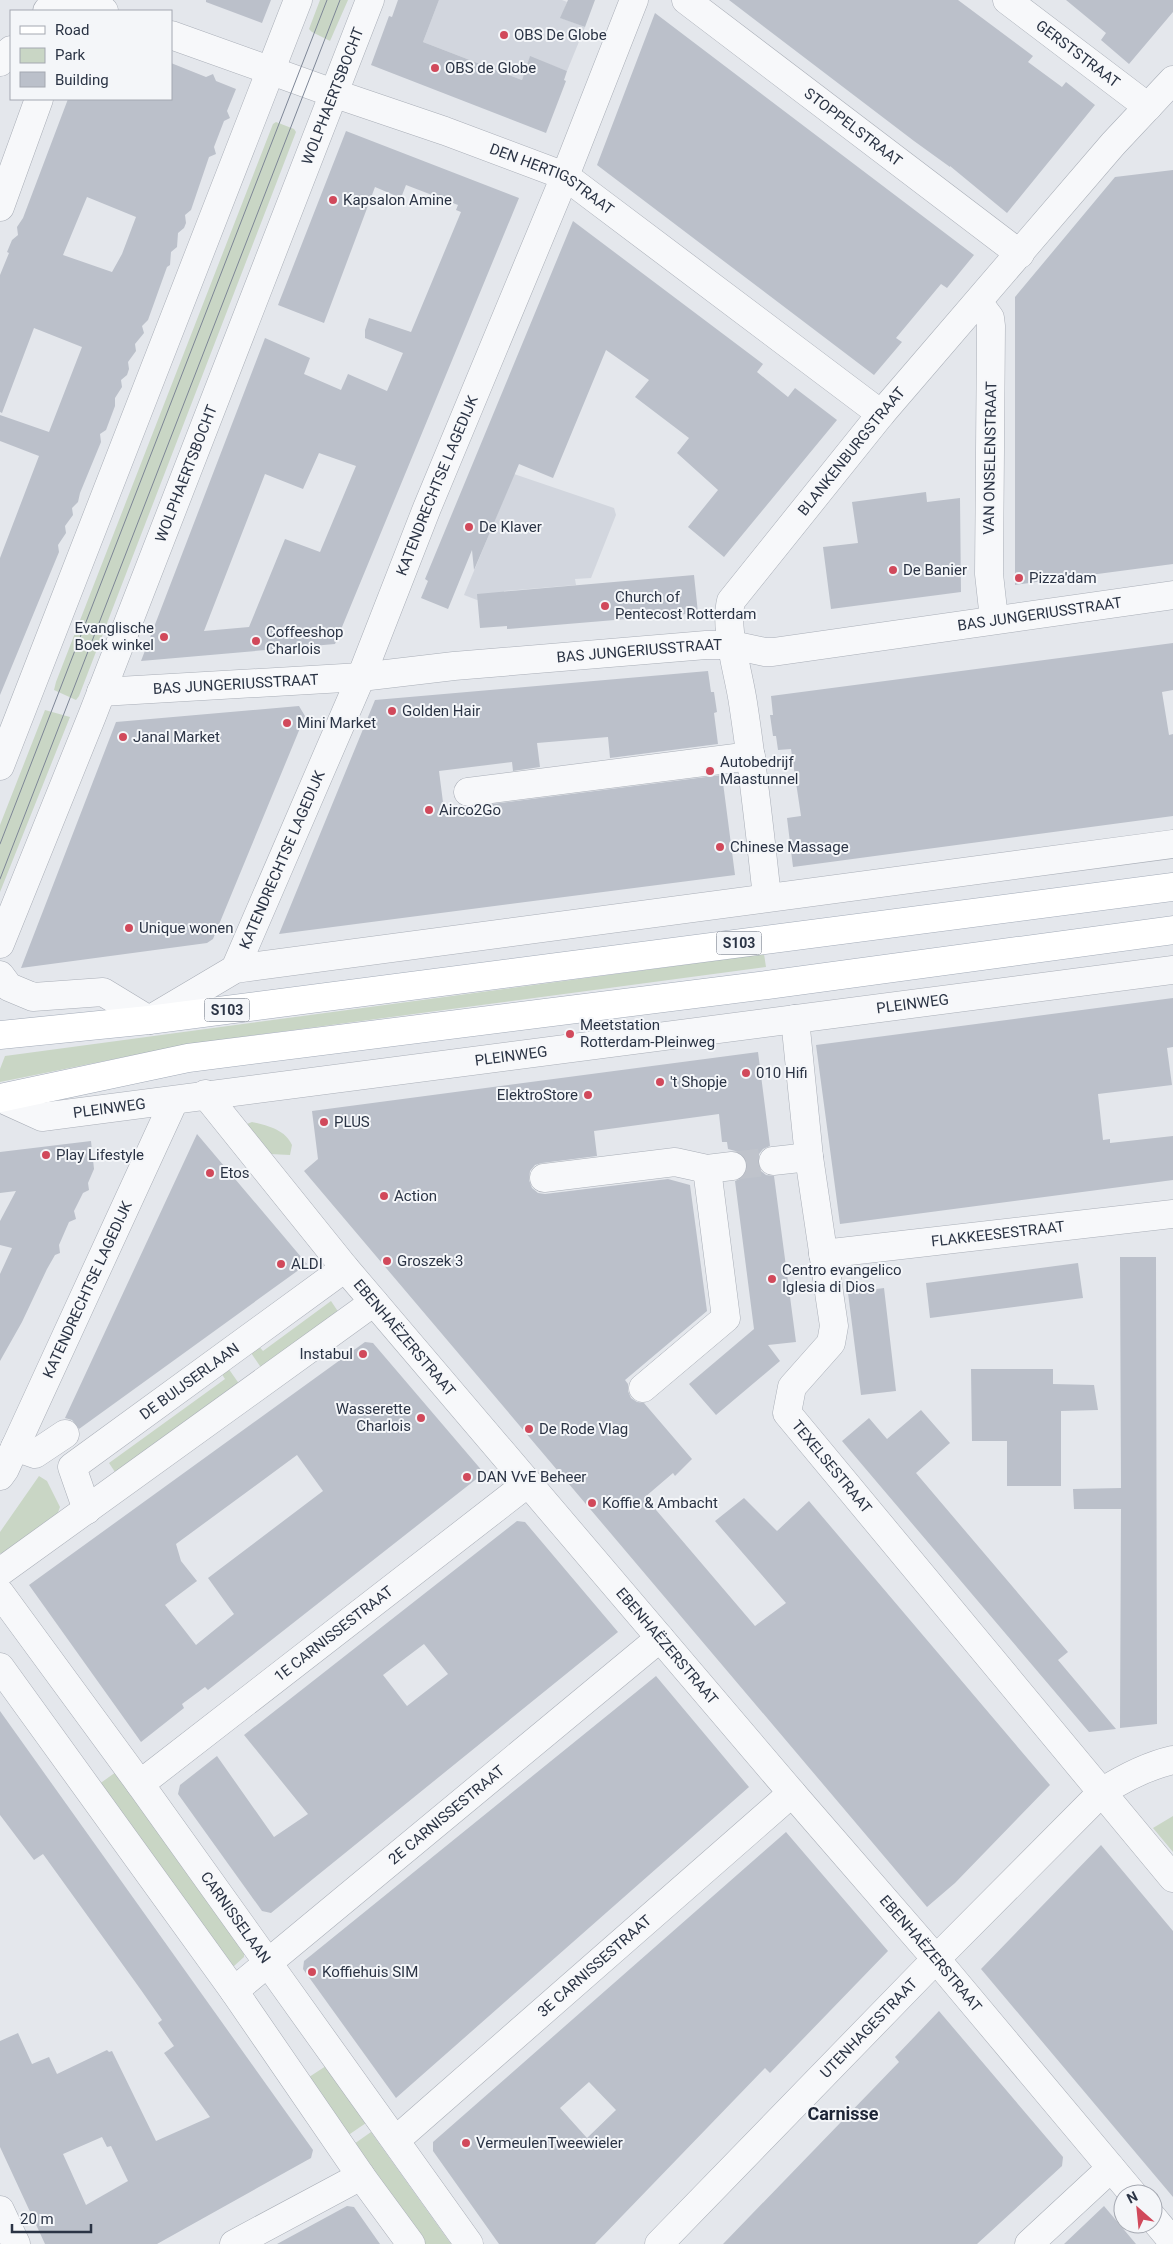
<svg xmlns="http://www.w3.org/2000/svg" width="1173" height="2244" viewBox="0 0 1173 2244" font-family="Roboto,sans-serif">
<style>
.built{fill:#d2d6de}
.green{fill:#c9d6c5}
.building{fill:#bbc0ca;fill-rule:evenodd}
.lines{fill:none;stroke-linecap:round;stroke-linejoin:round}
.minor-tunnel{stroke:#bfc3cb;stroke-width:28;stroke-dasharray:28 14;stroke-linecap:butt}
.minor-casing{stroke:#a9aeb7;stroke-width:29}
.major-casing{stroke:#a3abb8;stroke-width:29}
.minor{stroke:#f7f8fa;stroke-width:28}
.major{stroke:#fff;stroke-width:28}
.tram{stroke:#7d8696;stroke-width:1}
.poi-dot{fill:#d1495b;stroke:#f4f6f9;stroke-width:2}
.labels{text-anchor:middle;stroke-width:4;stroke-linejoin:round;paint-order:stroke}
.shield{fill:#f4f6f9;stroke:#676e7b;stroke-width:1}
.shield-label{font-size:14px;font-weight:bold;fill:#2b3445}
.poi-label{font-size:15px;fill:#2b3445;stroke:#f4f6f9;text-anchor:start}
.street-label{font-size:15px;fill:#2b3445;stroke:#f4f6f9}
.quarter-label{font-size:18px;font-weight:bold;fill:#1d2536;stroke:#f4f6f9}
</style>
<rect width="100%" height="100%" fill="#e4e7ec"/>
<!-- built -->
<path class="built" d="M439,0H562L567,2L561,18L585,27L567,71L530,57L522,80L423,42Z
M514,474L614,508L616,515L591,578L575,579L576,585L504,591V597L477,600L464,595Z"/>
<!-- green -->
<path class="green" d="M320,0H348L330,41L312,32L309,29Z
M276,122L294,129L296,132L79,696L76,700L54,690L56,682L273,124Z
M45,710L70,717L0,892V825Z
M764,954L766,967L189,1044L0,1082V1069L5,1056Z
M252,1122C267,1125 286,1130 292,1145L290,1155L270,1154L247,1124Z
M331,1301L341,1316L264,1372L249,1350L257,1344L263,1351Z
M226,1365L242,1388L119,1478L109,1463L225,1379L219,1370Z
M39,1476L47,1481L60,1507L56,1518L3,1555L0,1553V1532Z
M116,1772L244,1949V1957L234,1966L224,1964L95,1787Z
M1173,1816V1852L1153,1828Z
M326,2066L366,2123L347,2136L306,2079Z
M371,2132L451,2244H424L354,2144Z"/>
<!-- building -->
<path class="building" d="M206,0H271L262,23L206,2Z
M398,0H439L423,42L522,80L530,56L567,71L564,80L566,81L546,133L371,65L389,16L392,17Z
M568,0H595L585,27L560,18Z
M729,0H958L1033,56L1028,62L1062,87L1066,82L1095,105L1007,213L950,166V167L914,141Z
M1066,0H1173V12L1129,64L1101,40L1106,33Z
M655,13L974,255L947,288L941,284L896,338L902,342L874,375L597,165Z
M171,63L206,77L213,74L216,81L236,89L227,111L230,118L224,121L214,147L216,154L209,157L191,210L185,215L186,223L184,228L178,233L177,247L171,252L170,265L167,267L148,320L142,326L144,333L135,344L136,351L128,362L129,369L127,375L121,380L122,387L115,398V406L106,430L100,434L101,442L80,493L78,502L72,508L73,515L65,526L66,533L58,545L59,552L0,695V558L39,456L0,441V415L49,432L82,347L34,328L2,413L0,412V275L9,253L7,252L12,240L18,235L17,227L23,218L68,99H171ZM87,197L136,217L122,254L112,272L63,255Z
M346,131L519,198L335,644L141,661L265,338L310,358L304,374L341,390L348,374L387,391L403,353L365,338V330L369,318L411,332L461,212L456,210L458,205L406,185L401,198L375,187L324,323L278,305ZM319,453L356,466L320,552L285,539L249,627L204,631L265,474L303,489Z
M1173,170V564L1015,585V297L1115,177Z
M573,221L763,364L757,372L788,397L795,388L837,420L724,557L688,527L718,490L677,453L689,438L635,397L649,380L606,350L553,478L519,464L474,570L472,550L448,609L421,598L428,581L425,579Z
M926,492L927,502L960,498L961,592L831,609L823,547L858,543L852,502Z
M694,575L698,613L507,629V626L480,628L477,594Z
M1173,643V690L1162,692L1169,735L1173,734V816L793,867L787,818L801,816L791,749L778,750L776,736H773L770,715H773L771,696Z
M708,671L711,692H714L717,712L714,713L718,744L610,758L608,737L537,743L540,767L513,771L512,762L439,771L444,810L722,775L735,875L279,934L375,700Z
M299,706L305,716L213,939L207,943L21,968L116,722Z
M1173,998V1047L1167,1048L1172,1085L1098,1094L1103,1140L1110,1139V1143L1173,1136V1180L840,1224L816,1045Z
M758,1052L770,1146L763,1149L759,1154L758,1163L761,1171L766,1175L774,1176L796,1342L768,1345L780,1361L716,1415L689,1384L754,1329L735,1181L742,1178L746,1173L747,1164L744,1156L739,1152L728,1149L727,1142H722L719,1114L594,1131L597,1156L542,1163L535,1165L530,1171L529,1180L532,1188L538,1193L545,1194L668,1179L690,1185L707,1311L625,1380L628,1384V1391L631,1398L637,1402L644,1403L692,1459L675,1476L673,1473L645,1497L755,1626L786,1603L715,1521L744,1498L777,1531L809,1501L1050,1785L955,1883L927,1907L304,1171L318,1159L312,1111Z
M197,1134L307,1264L79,1429L72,1420L65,1418Z
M91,1141L94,1169L88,1183L89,1190L83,1193L74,1211L76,1219L69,1222L59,1245L60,1253L55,1255L47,1269L22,1322L0,1361V1274L12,1248L0,1245V1221L16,1191L0,1193V1152Z
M1120,1257H1156L1157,1724L1120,1728L1121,1509H1074L1073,1489L1121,1488Z
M1078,1263L1083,1298L930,1318L926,1283Z
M884,1288L896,1391L861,1395L848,1293Z
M365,1342L373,1343L484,1473L208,1690L205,1687L182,1704L184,1708L141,1742L29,1585ZM297,1455L323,1491L208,1578L234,1614L196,1645L165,1605L197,1581L181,1561L176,1544Z
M971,1369H1053V1384L1094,1385L1098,1410L1061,1411V1486H1007V1441H972Z
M921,1410L950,1443L916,1473L1068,1652L1058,1660L1116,1729L1089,1732L842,1441L869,1418L887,1439Z
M517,1521L525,1522L618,1632L271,1913L262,1911L178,1794L180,1785L217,1756L274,1837L308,1814L244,1735ZM424,1644L448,1674L407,1706L383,1675Z
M656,1676L749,1787L396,2098L303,1969L304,1961Z
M0,1711L313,2150L311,2158L157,2244H45L0,2147V2041L18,2033L32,2064L49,2057L57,2074L107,2050L109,2052L112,2051L156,2141L210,2117L164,2053L174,2046L158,2023L162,2020L141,1990L43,1854L34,1860L0,1815ZM102,2137L107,2147L111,2146L128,2181L86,2205L63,2154Z
M786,1832L888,1951L770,2073L765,2068L595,2244H499L433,2151V2142ZM589,2082L616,2110L587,2138L560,2108Z
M1101,1845L1173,1931V2197L981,1969Z
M939,2011L1063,2157L1062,2166L977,2244H723L899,2062L895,2057Z
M347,2206L354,2207L380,2244H277Z
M1104,2206L1136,2244H1064Z"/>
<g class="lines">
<!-- minor-tunnel -->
<path class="minor-tunnel" d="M732,1166L773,1161"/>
<!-- minor casing -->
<g class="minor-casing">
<g id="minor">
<path d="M72,0L104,11"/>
<path id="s1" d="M686,0L1020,254"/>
<path id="s2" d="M1007,0L1148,107"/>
<path d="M47,11L56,0"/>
<path id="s3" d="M171,35L333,93L445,131L565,176L881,414"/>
<path d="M0,62L11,50"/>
<path d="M0,207L39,99"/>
<path d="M978,302L990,318L991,326L989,574L994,619"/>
<path id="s4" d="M101,692L361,677L454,666L706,645H732L765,652H773L1173,595"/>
<path d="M0,766L298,0"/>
<path d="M468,792L751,756"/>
<path id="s5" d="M767,897C760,833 753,768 743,703C739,674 724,629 731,601L881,414L1113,144L1173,80"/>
<path id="s6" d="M0,944L92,716L370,0"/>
<path id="s7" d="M235,969L361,677L427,508L565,176L634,0"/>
<path d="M0,975L9,987L33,997L103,992L149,1020L235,969L1173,844"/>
<path id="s8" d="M795,1019L809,1157L834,1326L831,1343L792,1387L787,1413L1173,1878"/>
<path id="s9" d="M205,1094L345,1268L792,1793L936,1959L1133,2194"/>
<path id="s10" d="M0,1098L42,1117L1173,970"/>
<path d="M773,1161L809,1157"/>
<path d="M544,1178L675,1162L707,1169L732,1166"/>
<path id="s11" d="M823,1254L1173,1214"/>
<path d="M643,1388L726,1318L707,1169"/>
<path d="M15,1447L35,1454L65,1434"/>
<path id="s12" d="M0,1476L5,1469L174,1101"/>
<path id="s13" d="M87,1510L72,1467L345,1268"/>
<path d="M0,1572L374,1302"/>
<path id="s14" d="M0,1593L140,1784L469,2244"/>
<path d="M0,1667L234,1991L361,2176L411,2244"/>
<path id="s15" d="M140,1784L528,1483"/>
<path id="s16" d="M234,1991L660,1638"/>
<path id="s17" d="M396,2140L792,1793"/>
<path d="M0,2210L16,2244"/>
<path d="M1153,2218L1173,2242"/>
<path d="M234,2244L361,2176"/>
<path id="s18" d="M659,2244L936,1959L1102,1792C1124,1778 1147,1766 1173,1760"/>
<path d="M1029,2244L1111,2168"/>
</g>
</g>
<!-- major casing -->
<g class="major-casing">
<path id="major" d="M0,1035L149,1020L1173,887
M0,1098L188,1058L767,985L1173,930"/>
</g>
<!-- minor -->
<use href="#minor" class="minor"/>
<!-- major -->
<use href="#major" class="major"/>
<!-- tram -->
<path class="tram" d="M0,844L327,0
M0,879L340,0"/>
</g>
<!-- markers -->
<g class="poi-dot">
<circle cx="504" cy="35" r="5"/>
<circle cx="435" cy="68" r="5"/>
<circle cx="333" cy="200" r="5"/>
<circle cx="469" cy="527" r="5"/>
<circle cx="893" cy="570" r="5"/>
<circle cx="1019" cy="578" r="5"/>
<circle cx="605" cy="606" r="5"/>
<circle cx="164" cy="637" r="5"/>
<circle cx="256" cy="641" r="5"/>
<circle cx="392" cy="711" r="5"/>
<circle cx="287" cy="723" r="5"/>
<circle cx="123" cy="737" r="5"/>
<circle cx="710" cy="771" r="5"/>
<circle cx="429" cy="810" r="5"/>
<circle cx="720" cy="847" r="5"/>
<circle cx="129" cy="928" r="5"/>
<circle cx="570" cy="1034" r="5"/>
<circle cx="746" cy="1073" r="5"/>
<circle cx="660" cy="1082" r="5"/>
<circle cx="588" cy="1095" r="5"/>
<circle cx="324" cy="1122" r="5"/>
<circle cx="46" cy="1155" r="5"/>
<circle cx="210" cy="1173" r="5"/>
<circle cx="384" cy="1196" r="5"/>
<circle cx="387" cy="1261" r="5"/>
<circle cx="281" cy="1264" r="5"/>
<circle cx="772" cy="1279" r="5"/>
<circle cx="363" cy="1354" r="5"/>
<circle cx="421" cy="1418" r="5"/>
<circle cx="529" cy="1429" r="5"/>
<circle cx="467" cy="1477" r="5"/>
<circle cx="592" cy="1503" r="5"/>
<circle cx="312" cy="1972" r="5"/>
<circle cx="466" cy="2143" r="5"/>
</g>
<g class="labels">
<!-- shield labels -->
<g class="shield">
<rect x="716.5" y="931.5" width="45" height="23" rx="4"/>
<rect x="204.5" y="998.5" width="45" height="23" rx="4"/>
</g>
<g class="shield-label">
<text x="739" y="948">S103</text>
<text x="227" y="1015">S103</text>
</g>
<!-- poi labels -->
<g class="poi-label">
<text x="514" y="40">OBS De Globe</text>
<text x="445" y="73">OBS de Globe</text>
<text x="343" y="205">Kapsalon Amine</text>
<text x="479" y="532">De Klaver</text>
<text x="903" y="575">De Banier</text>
<text x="1029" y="583">Pizza'dam</text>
<text x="615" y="602">Church of<tspan x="615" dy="17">Pentecost Rotterdam</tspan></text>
<text x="154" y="633" text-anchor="end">Evanglische<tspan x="154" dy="17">Boek winkel</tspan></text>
<text x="266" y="637">Coffeeshop<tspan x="266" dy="17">Charlois</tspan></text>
<text x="402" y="716">Golden Hair</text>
<text x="297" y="728">Mini Market</text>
<text x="133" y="742">Janal Market</text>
<text x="720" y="767">Autobedrijf<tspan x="720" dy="17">Maastunnel</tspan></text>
<text x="439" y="815">Airco2Go</text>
<text x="730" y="852">Chinese Massage</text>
<text x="139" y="933">Unique wonen</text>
<text x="580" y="1030">Meetstation<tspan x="580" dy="17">Rotterdam-Pleinweg</tspan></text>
<text x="756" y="1078">010 Hifi</text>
<text x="670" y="1087">'t Shopje</text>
<text x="578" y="1100" text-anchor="end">ElektroStore</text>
<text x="334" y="1127">PLUS</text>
<text x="56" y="1160">Play Lifestyle</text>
<text x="220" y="1178">Etos</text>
<text x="394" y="1201">Action</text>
<text x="397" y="1266">Groszek 3</text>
<text x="291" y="1269">ALDI</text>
<text x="782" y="1275">Centro evangelico<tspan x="782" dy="17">Iglesia di Dios</tspan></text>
<text x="353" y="1359" text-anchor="end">Instabul</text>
<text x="411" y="1414" text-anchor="end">Wasserette<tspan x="411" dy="17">Charlois</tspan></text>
<text x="539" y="1434">De Rode Vlag</text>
<text x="477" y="1482">DAN VvE Beheer</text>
<text x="602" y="1508">Koffie &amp; Ambacht</text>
<text x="322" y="1977">Koffiehuis SIM</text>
<text x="476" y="2148">VermeulenTweewieler</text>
</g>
<!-- street labels -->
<g class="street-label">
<text dy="5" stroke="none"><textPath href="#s2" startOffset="89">GERSTSTRAAT</textPath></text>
<text dy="5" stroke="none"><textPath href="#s6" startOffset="911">WOLPHAERTSBOCHT</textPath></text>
<text dy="5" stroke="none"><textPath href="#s1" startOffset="210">STOPPELSTRAAT</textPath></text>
<text dy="5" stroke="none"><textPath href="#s3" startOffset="408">DEN HERTIGSTRAAT</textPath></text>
<text dy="5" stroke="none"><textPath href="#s5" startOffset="491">BLANKENBURGSTRAAT</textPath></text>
<text transform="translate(990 458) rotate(-89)" y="5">VAN ONSELENSTRAAT</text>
<text dy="5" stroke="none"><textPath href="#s6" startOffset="506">WOLPHAERTSBOCHT</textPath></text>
<text dy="5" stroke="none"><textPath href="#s7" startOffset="524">KATENDRECHTSE LAGEDIJK</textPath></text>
<text dy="5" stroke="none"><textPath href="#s4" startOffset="944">BAS JUNGERIUSSTRAAT</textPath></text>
<text dy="5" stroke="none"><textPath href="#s4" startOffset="540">BAS JUNGERIUSSTRAAT</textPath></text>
<text dy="5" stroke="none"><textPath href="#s4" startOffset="135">BAS JUNGERIUSSTRAAT</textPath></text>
<text dy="5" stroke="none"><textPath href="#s7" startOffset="119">KATENDRECHTSE LAGEDIJK</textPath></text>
<text dy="5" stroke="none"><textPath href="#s10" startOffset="924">PLEINWEG</textPath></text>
<text dy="5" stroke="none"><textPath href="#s10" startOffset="519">PLEINWEG</textPath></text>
<text dy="5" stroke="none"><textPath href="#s10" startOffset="114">PLEINWEG</textPath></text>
<text dy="5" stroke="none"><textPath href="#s11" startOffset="176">FLAKKEESESTRAAT</textPath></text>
<text dy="5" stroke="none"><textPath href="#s12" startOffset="206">KATENDRECHTSE LAGEDIJK</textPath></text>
<text dy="5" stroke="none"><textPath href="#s9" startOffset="315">EBENHAËZERSTRAAT</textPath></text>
<text dy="5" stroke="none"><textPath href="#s13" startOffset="191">DE BUIJSERLAAN</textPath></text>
<text dy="5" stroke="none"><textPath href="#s8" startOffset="482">TEXELSESTRAAT</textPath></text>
<text dy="5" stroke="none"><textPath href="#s15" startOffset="245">1E CARNISSESTRAAT</textPath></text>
<text dy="5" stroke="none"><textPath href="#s9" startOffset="720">EBENHAËZERSTRAAT</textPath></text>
<text dy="5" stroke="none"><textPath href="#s16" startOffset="276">2E CARNISSESTRAAT</textPath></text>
<text dy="5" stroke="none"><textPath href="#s14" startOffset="401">CARNISSELAAN</textPath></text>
<text dy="5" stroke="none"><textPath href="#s9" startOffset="1125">EBENHAËZERSTRAAT</textPath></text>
<text dy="5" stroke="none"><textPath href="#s17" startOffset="264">3E CARNISSESTRAAT</textPath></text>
<text dy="5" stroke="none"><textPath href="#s18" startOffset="301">UTENHAGESTRAAT</textPath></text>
</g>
<!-- quarter labels -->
<g class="quarter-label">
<text x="843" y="2120">Carnisse</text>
</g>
</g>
<!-- legend -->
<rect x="10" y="10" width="162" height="90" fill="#f4f6f9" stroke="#a4a8b1"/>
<rect x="20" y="26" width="25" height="8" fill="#ffffff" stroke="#a4a8b1"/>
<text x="55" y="35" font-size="15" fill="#2b3445">Road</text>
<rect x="20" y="48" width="25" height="15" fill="#c9d6c5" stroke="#a4a8b1"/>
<text x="55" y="60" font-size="15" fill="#2b3445">Park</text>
<rect x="20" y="72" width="25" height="15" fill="#bbc0ca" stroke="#a4a8b1"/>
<text x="55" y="85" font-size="15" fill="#2b3445">Building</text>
<!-- north arrow -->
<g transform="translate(1138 2209) rotate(333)"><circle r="24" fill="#f4f6f9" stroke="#a4a8b1"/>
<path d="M0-4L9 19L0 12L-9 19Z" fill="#d1495b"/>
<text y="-8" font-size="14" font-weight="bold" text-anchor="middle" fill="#2b3445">N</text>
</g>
<!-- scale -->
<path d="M12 2224v8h79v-8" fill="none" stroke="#2b3445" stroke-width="2.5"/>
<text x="20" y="2224" font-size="15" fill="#2b3445" stroke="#f4f6f9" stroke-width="4" paint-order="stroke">20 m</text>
</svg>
